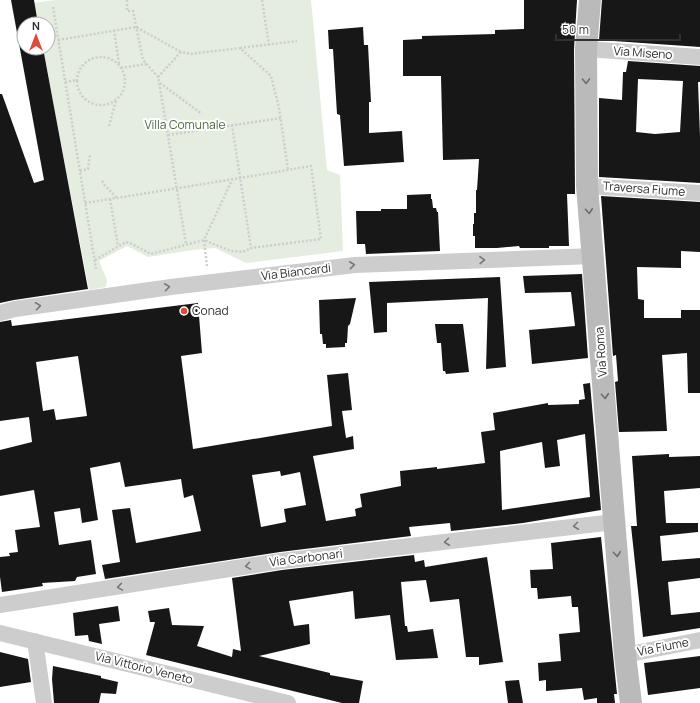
<svg xmlns="http://www.w3.org/2000/svg" width="700" height="703" viewBox="0 0 700 703" font-family="Manrope,sans-serif">
<style>
.green{fill:#e4eddf}
.building{fill:#171717;fill-rule:evenodd}
.lines{fill:none;stroke-linecap:round;stroke-linejoin:round}
.path{stroke:#cdcdcd;stroke-width:2.5;stroke-dasharray:2 2;stroke-linecap:butt}
.street{stroke:#cdcdcd;stroke-width:16}
.secondary{stroke:#bababa;stroke-width:22}
.oneway{stroke:#6e6e6e}
.oneway2{stroke:#777}
.poi-dot{fill:#e04a3a;stroke:#fff;stroke-width:1.5}
.labels{text-anchor:middle;stroke-width:4;stroke-linejoin:round;paint-order:stroke}
.street-label{font-size:12px;fill:#303030;stroke:#fff}
.park-label{font-size:12px;fill:#4c6b3f;stroke:#fff}
.poi-label{font-size:12px;fill:#303030;stroke:#fff;text-anchor:start}
</style>
<rect width="100%" height="100%" fill="#fff"/>
<!-- green -->
<path class="green" d="M54,0H311L327,170L340,175L343,251L246,263L215,248L193,250L148,257L127,246L99,261L107,280L106,287L89,290L43,48H48V24H38L34,3Z"/>
<!-- building -->
<path class="building" d="M11,0H34L38,24H24V48H43L88,289L14,300L0,303V94H2L34,183L44,180Z
M524,0H577L574,49L575,194H567L569,246H549V248H520L519,246L497,248H475V236H473V224H474V213H476V190H477L479,159L443,160L441,76H403V40L422,39V36L495,34V30L524,29Z
M602,0H700V47L599,40Z
M363,27L364,45H368L371,102H369V133L402,131L404,162L344,166L340,115L337,114L333,49H329L328,30Z
M628,61L700,66V82H698L700,136V183L599,177V98L622,100L623,72H626ZM638,79L683,81L680,132L655,134L636,132Z
M431,194V199H432L433,208H436L437,212H438L440,251L366,254L365,244H357L356,211H381V209H407V195Z
M601,196L700,202V252L681,251V268L637,267L638,299L644,300V318H681V310H700V393H688L687,353L662,355L667,431L619,432L615,382L618,381L616,355L613,356Z
M582,274L588,358L532,364L529,330L575,326L571,292L525,293L523,276Z
M500,277L506,367L486,369L488,298L387,303V332L374,333L369,282Z
M356,298L350,324L348,326L347,343H345V347L326,348V344H323L322,334H320L319,300Z
M198,303L202,353L181,356L193,449L332,426L327,375L348,373L352,410L342,411L346,438L353,436L354,449L313,456L326,521L356,516L355,509L362,507L360,494L401,486L400,471L437,467V469L485,463L481,432L495,430L493,413L548,403V405L579,404V400L585,399L583,384L590,383L601,510L523,523L451,531L450,523L409,527L411,536L280,552L105,579L102,565L120,562L112,510L130,508L136,543L201,531L193,495L184,498L181,479L125,487L120,462L90,468L98,520L82,523L80,508L54,512L59,545L91,540L96,574L77,577L75,581L42,583L43,586L2,592L0,577V557L10,556L9,553L18,552L15,530L40,527L34,490L0,496V450L32,442L29,417L0,421V322L11,320L12,326ZM78,356L87,416L56,420L54,409L43,411L36,362ZM585,434L590,497L502,510L500,451L542,442L545,468L560,466L557,440ZM280,471L281,476L300,472L306,505L284,509L286,522L261,527L252,475Z
M435,324H463L469,372L446,374L445,371H443L441,343H437Z
M669,454V457L700,456V488L664,491L666,523H698V532L660,536L662,561L700,558V578L668,582L671,615L700,612V628L643,637L631,526H637L632,456Z
M601,537L617,694H614L615,703H597V698L584,700L582,688L546,691V680L539,681L538,663L561,661L559,634L580,632L578,607H572L571,596L538,599L537,588H531L530,570L553,569L551,543Z
M414,555L415,562L424,560L425,567L487,557L503,662L479,665V657H466L459,599L430,602L426,580L401,582L405,626H407L408,632L433,629L438,658L396,660L390,615L355,619L353,591L289,601L294,626L309,624L310,644L259,656L330,673V675L363,681L359,703H342L146,655L155,622H150L148,611L169,608L172,625L204,626L197,646L232,657L233,649L241,651L232,578L282,570Z
M118,606L120,621L99,624L102,644L89,641L88,635L75,636L73,613Z
M0,652L28,659L31,682L0,687Z
M700,656V688L648,695L644,663Z
M53,666L101,676V678L118,682L116,694L101,693L99,703H54L52,679Z
M519,680L523,703H508L505,681Z"/>
<g class="lines">
<!-- path -->
<path class="path" d="M127,0V11H133L143,60L158,77L159,82L186,244
M262,0L269,45
M53,7L96,269
M114,30L119,64
M58,40L136,27L181,52
M240,48L297,41
M77 81a24 24 0 1 1 48 0a24 24 0 1 1-48 0Z
M121,68L146,64
M158,77L181,52L191,54L240,48L271,76L279,108L288,170
M65,82L77,80
M160,83L202,114
M109,126L116,100
M168,135L281,118
M80,171L88,169L90,154
M102,181L105,186L117,198
M110,199L118,246
M85,203C160,191 236,179 311,166L321,239L251,248L232,125
M95,260L126,242L132,244L151,254L204,240L231,251L243,252L251,248
M207,266L204,240L232,180"/>
<!-- street -->
<path class="street" d="M586,49L700,57
M587,186L700,193
M0,313L15,309L171,287L355,265L594,256
M0,605L281,561L614,522
M0,633L288,703
M35,641L44,703
M625,655L700,640"/>
<!-- secondary -->
<path class="secondary" d="M590,0L586,49L587,186L625,655L631,703"/>
</g>
<!-- one-way arrows -->
<defs><path id="oneway-chevron" d="M-2-3.5L2.5 0L-2 3.5" fill="none" stroke-width="1.6" stroke-linecap="round" stroke-linejoin="round"/></defs>
<g class="oneway">
<use href="#oneway-chevron" transform="translate(586 81) rotate(89)"/>
<use href="#oneway-chevron" transform="translate(589 211) rotate(85)"/>
<use href="#oneway-chevron" transform="translate(605 396) rotate(86)"/>
<use href="#oneway-chevron" transform="translate(617 554) rotate(85)"/>
</g>
<g class="oneway2">
<use href="#oneway-chevron" transform="translate(482 260) rotate(-2)"/>
<use href="#oneway-chevron" transform="translate(352 265) rotate(-6)"/>
<use href="#oneway-chevron" transform="translate(167 287) rotate(-8)"/>
<use href="#oneway-chevron" transform="translate(38 306) rotate(-8)"/>
<use href="#oneway-chevron" transform="translate(576 526) rotate(173)"/>
<use href="#oneway-chevron" transform="translate(447 542) rotate(173)"/>
<use href="#oneway-chevron" transform="translate(248 566) rotate(171)"/>
<use href="#oneway-chevron" transform="translate(120 587) rotate(171)"/>
</g>
<!-- markers -->
<circle class="poi-dot" cx="184" cy="311" r="4"/>
<g class="labels">
<!-- street labels -->
<g class="street-label">
<text transform="translate(643 53) rotate(4)" y="4">Via Miseno</text>
<text transform="translate(644 189) rotate(4)" y="4">Traversa Fiume</text>
<text transform="translate(296 272) rotate(-7)" y="4">Via Biancardi</text>
<text transform="translate(601 352) rotate(-94)" y="4">Via Roma</text>
<text transform="translate(306 558) rotate(-7)" y="4">Via Carbonari</text>
<text transform="translate(663 647) rotate(-11)" y="4">Via Fiume</text>
<text transform="translate(144 668) rotate(14)" y="4">Via Vittorio Veneto</text>
</g>
<!-- park labels -->
<g class="park-label">
<text x="185" y="129">Villa Comunale</text>
</g>
<!-- poi labels -->
<g class="poi-label">
<text x="192" y="315">Conad</text>
</g>
</g>
<!-- north arrow -->
<g transform="translate(36 36)"><circle r="19" fill="#ffffff" stroke="#acacac"/>
<path d="M0-3L7 15L0 10L-7 15Z" fill="#e04a3a"/>
<text y="-6" font-size="11" font-weight="bold" text-anchor="middle" fill="#303030">N</text>
</g>
<!-- scale -->
<path d="M556 34v6h124v-6" fill="none" stroke="#303030" stroke-width="2"/>
<text x="562" y="34" font-size="12" fill="#303030" stroke="#ffffff" stroke-width="3" paint-order="stroke">50 m</text>
</svg>
